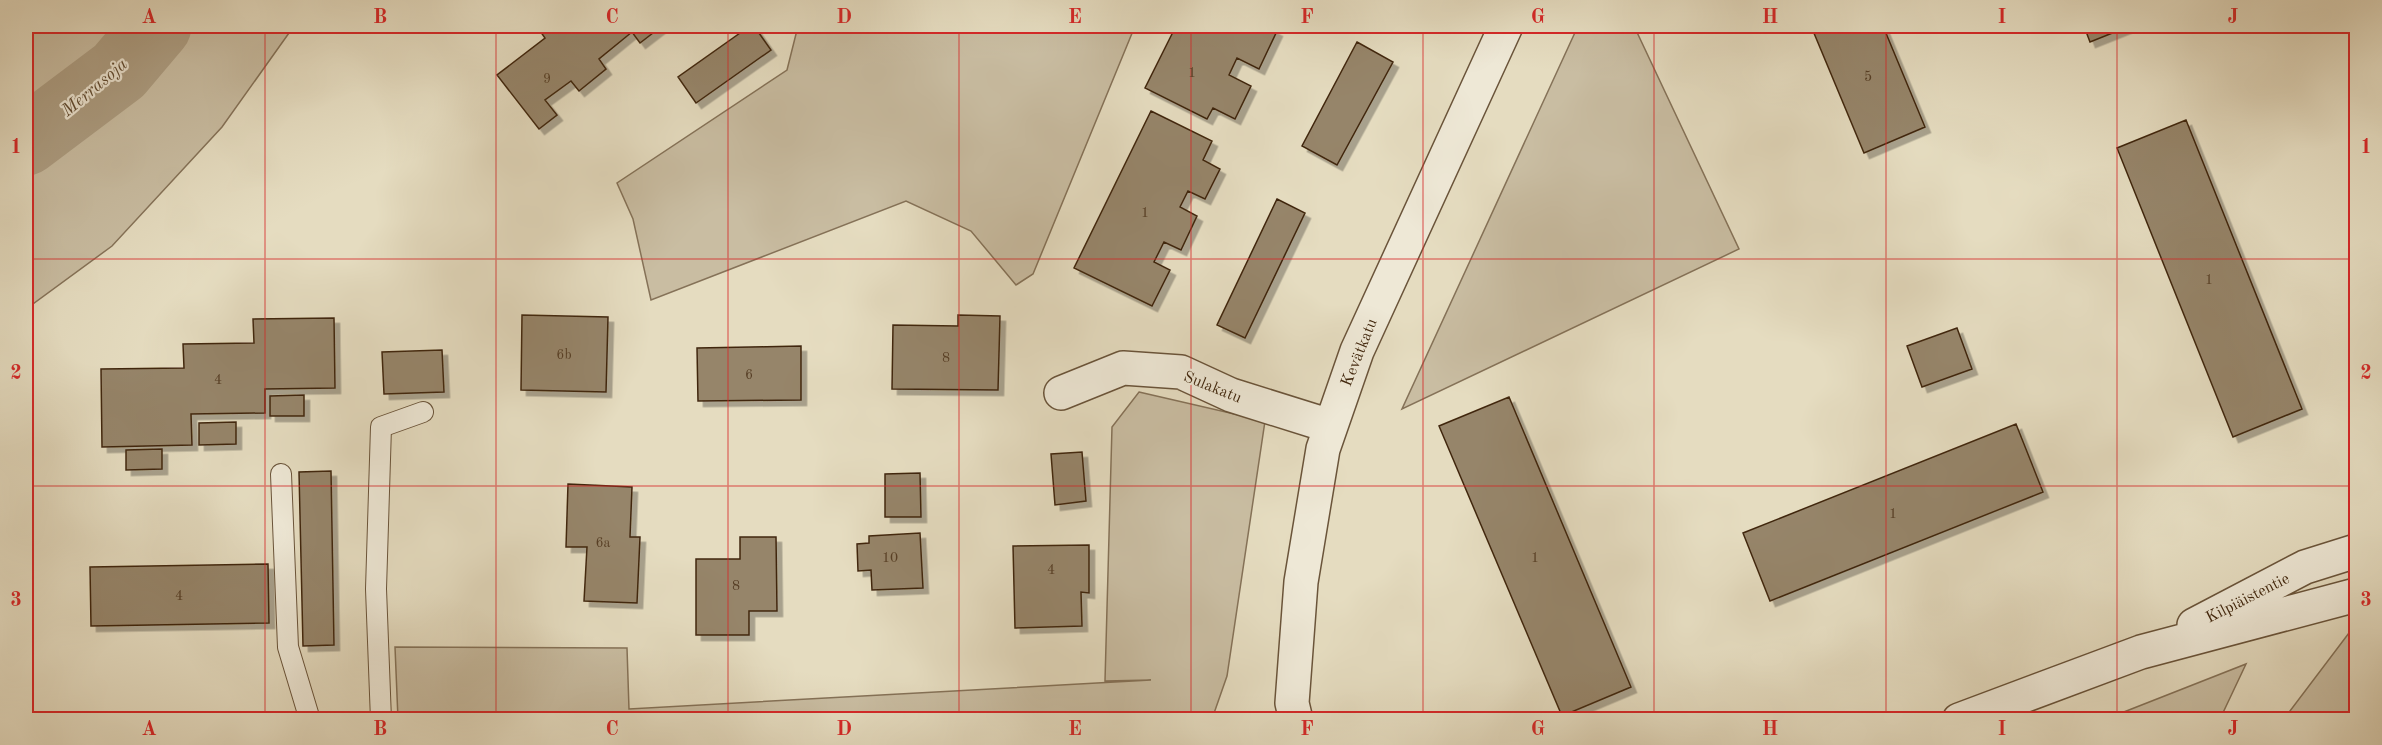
<svg xmlns="http://www.w3.org/2000/svg" width="2382" height="745" viewBox="0 0 2382 745" font-family="'Old Standard TT',serif">
<style>
.green{fill:#c9bda2;stroke:#857258;stroke-width:1.5}
.lines{fill:none;stroke-linecap:round;stroke-linejoin:round}
.river{stroke:#ad9e83;stroke-width:69}
.building{fill:#96856b;stroke:#41270e;stroke-width:1.5;filter:url(#shadow)}
.service-casing{stroke:#6a543a;stroke-width:22}
.minor-casing{stroke:#6a543a;stroke-width:36}
.tertiary-casing{stroke:#6a543a;stroke-width:36}
.service{stroke:#eee8d6;stroke-width:20}
.minor{stroke:#eee8d6;stroke-width:33}
.tertiary{stroke:#eee8d6;stroke-width:33}
.grid{fill:none;stroke:#d62828;stroke-width:1.5;stroke-opacity:0.55}
.labels{text-anchor:middle;stroke-width:4.5;stroke-linejoin:round;paint-order:stroke}
.number-label{font-size:14px;fill:#563e25}
.street-label{font-size:16px;fill:#41270e;stroke:#eee8d6}
.water-label{font-size:18px;font-style:italic;fill:#614b31;stroke:#eee8d6}
.neatline{fill:none;stroke:#d62828;stroke-width:2}
.grid-label{font-size:20px;text-anchor:middle;font-weight:bold;fill:#d62828}
</style>
<defs>
<filter id="shadow"><feDropShadow dx="5.5" dy="5.5" stdDeviation="0" flood-color="#0004"/></filter>
</defs>
<rect width="100%" height="100%" fill="#e5dcc0"/>
<filter id="stains"><feTurbulence type="fractalNoise" baseFrequency=".00333" numOctaves="4"/><feColorMatrix values="0 0 0 0 .2 0 0 0 0 .09 0 0 0 0 .02 0 0 0 .5 -.17"/></filter>
<radialGradient id="worn" r=".72"><stop offset=".6" stop-color="#630" stop-opacity="0"/><stop offset="1" stop-color="#630" stop-opacity=".3"/></radialGradient>
<!-- green -->
<path class="green" d="M26,26H294L222,127L112,246L26,309Z
M798,26H1135L1033,274L1016,285L971,231L906,201L651,300L633,219L617,183L787,70Z
M1578,26H1634L1739,249L1402,409Z
M1139,392L1265,421L1227,676L1212,719H398L395,647L627,648L629,709L1151,680L1105,681L1112,427Z
M2356,624V719H2284L2355,625Z
M2246,664L2220,719H2106Z"/>
<g class="lines">
<!-- river -->
<path class="river" d="M26,141L119,71L157,26"/>
</g>
<!-- building -->
<path class="building" d="M540,26H662L640,43L632,32L599,59L606,69L579,91L571,81L545,100L557,115L539,129L497,75L545,38L538,28Z
M750,26H754L771,50L696,103L678,77Z
M1176,26H1267L1277,31L1259,69L1237,58L1229,75L1251,86L1235,119L1213,108L1207,119L1145,88Z
M1811,26H1883L1925,127L1864,153Z
M2084,26H2130L2090,42Z
M1357,42L1393,62L1337,165L1302,146Z
M1151,111L1212,141L1203,160L1220,169L1205,199L1188,191L1180,207L1197,216L1181,250L1164,242L1154,262L1170,270L1152,306L1074,268Z
M2186,120L2302,409L2233,437L2117,148Z
M1277,199L1305,213L1245,338L1217,325Z
M522,315L608,317L606,392L521,390Z
M958,315L1000,316L998,390L892,389L893,325L958,326Z
M334,318L335,388L265,389V413L191,414L192,445L102,447L101,369L184,368L183,344L254,343L253,319Z
M1957,328L1972,369L1922,387L1907,346Z
M801,346V400L698,401L697,348Z
M442,350L444,392L384,394L382,352Z
M304,395V416H270V396Z
M1509,397L1631,687L1562,716L1439,426Z
M236,422V444L199,445V423Z
M2016,424L2043,492L1770,601L1743,533Z
M162,449V469L126,470V450Z
M1082,452L1086,501L1055,505L1051,454Z
M331,471L334,645L303,646L299,472Z
M920,473L921,517H885V474Z
M568,484L632,487L630,537H640L637,603L584,601L587,547H566Z
M920,533L923,588L872,590L871,570L858,571L857,544L869,543V536Z
M740,537H776L777,611H749V635H696V559H740Z
M1089,545V593L1081,592L1082,626L1015,628L1013,546Z
M268,564L269,623L91,626L90,567Z"/>
<g class="lines">
<!-- service casing -->
<g class="service-casing">
<path id="service" d="M281,474L288,647L310,720
M381,720L376,589L381,427L423,412"/>
</g>
<!-- minor casing -->
<g class="minor-casing">
<path id="minor" d="M1061,393L1123,368L1181,372L1231,395L1330,426
M1296,720L1292,703L1301,582L1323,449L1357,351L1506,26"/>
</g>
<!-- tertiary casing -->
<g class="tertiary-casing">
<path id="tertiary" d="M2194,625L2305,567L2356,551
M1959,720L2141,652L2356,595"/>
</g>
<!-- service -->
<use href="#service" class="service"/>
<!-- minor -->
<use href="#minor" class="minor"/>
<!-- tertiary -->
<use href="#tertiary" class="tertiary"/>
</g>
<!-- grid -->
<path class="grid" d="M265,26V720M496,26V720M728,26V720M959,26V720M1191,26V720M1423,26V720M1654,26V720M1886,26V720M2117,26V720M26,259H2356M26,486H2356"/>
<g class="labels">
<!-- number labels -->
<g class="number-label">
<text x="1192" y="77">1</text>
<text x="1868" y="81">5</text>
<text x="547" y="83">9</text>
<text x="1145" y="217">1</text>
<text x="2209" y="284">1</text>
<text x="564" y="359">6b</text>
<text x="946" y="362">8</text>
<text x="749" y="379">6</text>
<text x="218" y="384">4</text>
<text x="1893" y="518">1</text>
<text x="603" y="547">6a</text>
<text x="890" y="562">10</text>
<text x="1535" y="562">1</text>
<text x="1051" y="574">4</text>
<text x="736" y="590">8</text>
<text x="179" y="600">4</text>
</g>
<!-- street labels -->
<g class="street-label">
<text transform="translate(1358 352) rotate(-68)" y="6">Kevätkatu</text>
<text transform="translate(1213 386) rotate(22)" y="6">Sulakatu</text>
<text transform="translate(2247 597) rotate(-27)" y="6">Kilpiäistentie</text>
</g>
<!-- water labels -->
<g class="water-label">
<text transform="translate(94 87) rotate(-40)" y="6">Merrasoja</text>
</g>
</g>
<!-- margin -->
<rect width="2382" height="745" fill="none" stroke="#e5dcc0" stroke-width="66"/>
<rect x="33" y="33" width="2316" height="679" class="neatline"/>
<g class="grid-label">
<text x="149" y="23">A</text>
<text x="380" y="23">B</text>
<text x="612" y="23">C</text>
<text x="844" y="23">D</text>
<text x="1075" y="23">E</text>
<text x="1307" y="23">F</text>
<text x="1538" y="23">G</text>
<text x="1770" y="23">H</text>
<text x="2002" y="23">I</text>
<text x="2233" y="23">J</text>
<text x="16" y="153">1</text>
<text x="2366" y="153">1</text>
<text x="16" y="379">2</text>
<text x="2366" y="379">2</text>
<text x="16" y="606">3</text>
<text x="2366" y="606">3</text>
<text x="149" y="735">A</text>
<text x="380" y="735">B</text>
<text x="612" y="735">C</text>
<text x="844" y="735">D</text>
<text x="1075" y="735">E</text>
<text x="1307" y="735">F</text>
<text x="1538" y="735">G</text>
<text x="1770" y="735">H</text>
<text x="2002" y="735">I</text>
<text x="2233" y="735">J</text>
</g>
<rect width="100%" height="100%" filter="url(#stains)"/>
<rect width="100%" height="100%" fill="url(#worn)"/>
</svg>
